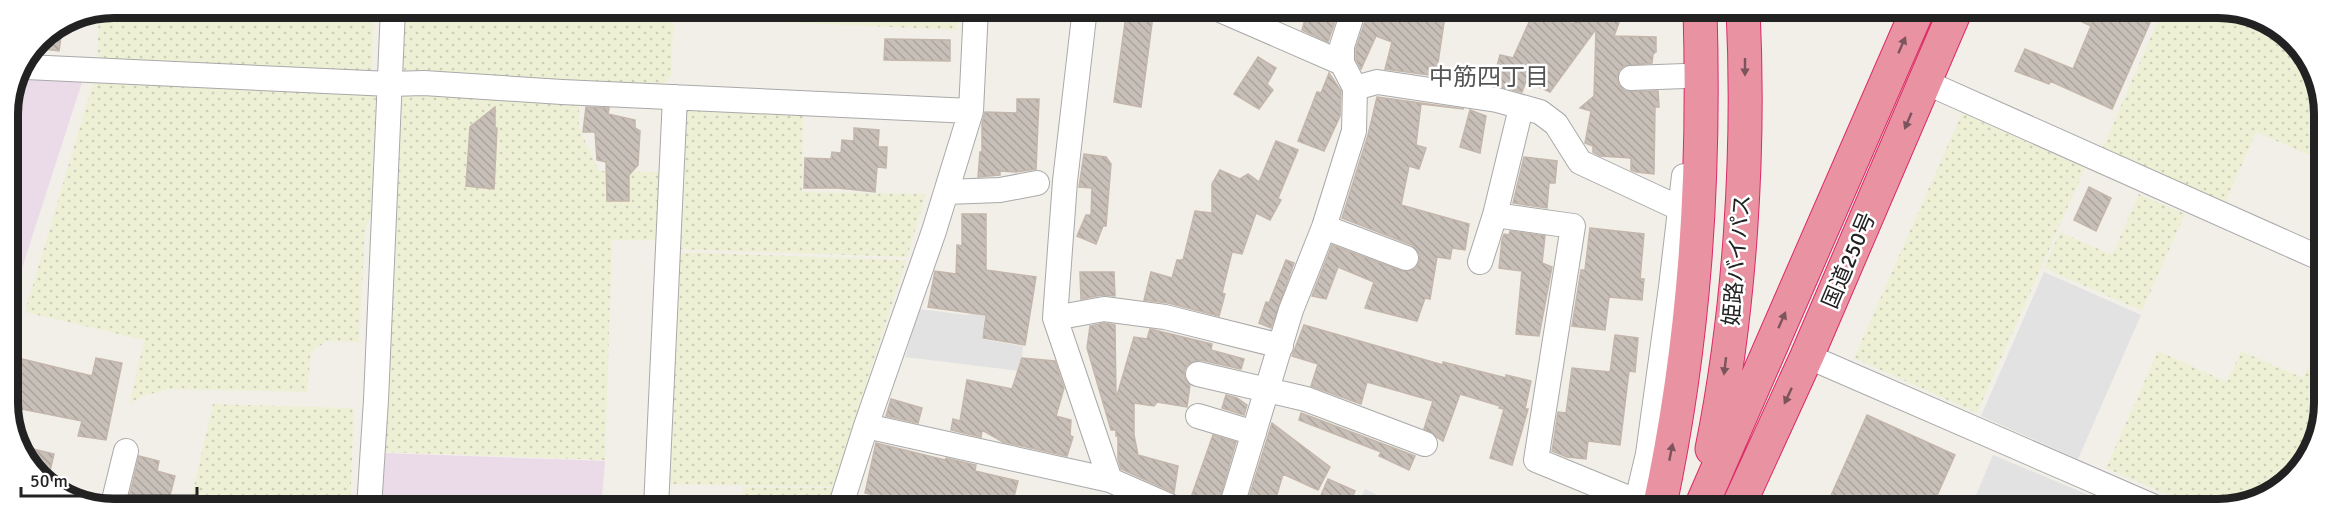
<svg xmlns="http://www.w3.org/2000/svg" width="2332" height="517" viewBox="0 0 2332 517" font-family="Signika,'Noto Sans JP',sans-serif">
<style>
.industrial{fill:#ebdbe8}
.farmland{fill:url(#farmland-dots)}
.parking{fill:#e2e2e2}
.building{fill:url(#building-back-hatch);stroke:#c4b6ab;stroke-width:1.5}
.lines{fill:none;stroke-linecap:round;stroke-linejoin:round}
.minor-casing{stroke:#a9a9a9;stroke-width:26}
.highway-casing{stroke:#dc2a67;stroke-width:35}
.minor{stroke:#fff;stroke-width:24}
.highway{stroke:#e892a2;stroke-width:33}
.oneway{fill:#7b545c}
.labels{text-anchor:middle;stroke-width:5;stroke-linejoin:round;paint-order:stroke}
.street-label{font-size:22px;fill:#222;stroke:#fff}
.neighbourhood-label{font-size:24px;fill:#555;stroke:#fff}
.rim{fill:none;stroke:#222;stroke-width:8}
</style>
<defs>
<pattern id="farmland-dots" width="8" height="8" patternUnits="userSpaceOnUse" patternTransform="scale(1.5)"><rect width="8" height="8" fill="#eef0d5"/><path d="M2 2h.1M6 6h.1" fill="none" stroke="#ccceb7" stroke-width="1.8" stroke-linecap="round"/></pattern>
<pattern id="building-back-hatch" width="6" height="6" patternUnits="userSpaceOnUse" patternTransform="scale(1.5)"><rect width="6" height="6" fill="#c7bfb8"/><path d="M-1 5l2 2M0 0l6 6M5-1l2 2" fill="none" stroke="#aba49e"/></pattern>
</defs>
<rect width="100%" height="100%" fill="#f2efe9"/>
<!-- industrial -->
<path class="industrial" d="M22,76L83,79L14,293L9,315L8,108Z
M381,453L605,461L601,508H378Z"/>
<!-- farmland -->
<path class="farmland" d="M114,8H374L372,72L97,62L99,11Z
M402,8H674L671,76L662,87L407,75L400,69Z
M688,8H958L957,30L688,18Z
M2163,9H2238L2293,39L2322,93V161L2256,132L2223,208L2100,154Z
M94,79L376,90L372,213L365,229L359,342L327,341L311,352L307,392L169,389L143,396L130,403L144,340L25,312Z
M403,92L579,102V128L599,171L662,172L658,240H612L605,460L381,452L399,98Z
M681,108L803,110L802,192L926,194L907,257L675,249Z
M1962,113L2085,168L1977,413L1854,358Z
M2139,194L2185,214L2142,311L2044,268L2060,232L2112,255Z
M675,252L906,260L833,487L667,484Z
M2322,335L2323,423L2288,483L2224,509H2201L2106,468L2158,351L2227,382L2241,351L2303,378Z
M213,404L354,408L350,508H189Z
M743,487L833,488L826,508H742Z"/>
<!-- parking -->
<path class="parking" d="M2044,272L2141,315L2078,459L1981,416Z
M919,309L967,315L975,311L985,312L982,339L1023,346L1021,371L905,357Z
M1993,455L2122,509H1970Z
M1365,489L1405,509H1356Z"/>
<!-- building -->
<path class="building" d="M1127,8H1154L1141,107L1114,102Z
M1308,9H1317L1337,16L1328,42L1302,30Z
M1372,9H1446L1436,76L1385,69L1392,42L1376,36L1361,69L1356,60V48L1367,15L1371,16Z
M1535,9H1558L1562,19L1573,24L1586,20L1590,9H1624L1614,36L1656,37V52L1653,54L1652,63L1624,66L1619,71L1617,78L1619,85L1625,91H1658L1659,107H1655L1654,174L1636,172L1631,170V158L1600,156L1593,152V146L1585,143L1591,111L1580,108L1594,96L1596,29L1550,92L1526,81L1522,92L1492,85L1500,55L1513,58Z
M2056,9H2156L2112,109L2050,81L2049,84L2015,71L2025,49L2073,69L2091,26Z
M63,23L59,51L35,48L39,39Z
M885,39L950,40V61L884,60Z
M1258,57L1276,68L1267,84L1273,90L1259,109L1234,94Z
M1329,73L1341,91L1340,116L1324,151L1298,141L1317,92L1321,93Z
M1377,97L1464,109L1421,104L1416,145L1426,148L1419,169L1409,166L1401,205L1469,224L1465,250L1452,248L1450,259L1437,257L1430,299L1425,298L1417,321L1365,308L1374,282L1338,267L1326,299L1312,296L1332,245L1402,271L1415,269L1419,262L1420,255L1412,245L1342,218L1368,135Z
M1017,99H1039L1036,169L1016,172L1000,171V175L978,177L980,152H982V123L985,112L1017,113Z
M495,107V128H497L494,189L466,186L470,127Z
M586,107L609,108L608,114L635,120V128L640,131L638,165L629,175V201H607L606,162L597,160L595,132H583Z
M1470,110L1486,116L1480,153L1460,147Z
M854,128L879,130L878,147H887L886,168L877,167L875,192L838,188H804L805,158L831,159L832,152L841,153L842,140L854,141Z
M1276,141L1298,150L1278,198L1281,200L1270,220L1256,213L1242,254L1232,252L1222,293L1225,294L1219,316L1168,303L1144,300L1151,272L1172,278L1177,260H1183L1195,211L1212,213V184L1220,170L1240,179L1248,174L1259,182Z
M1084,154L1106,157L1111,164L1106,226H1103L1096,244L1077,236L1086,215H1091L1092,188L1079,187Z
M1524,157L1557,161L1555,183H1549L1547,208L1513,203Z
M2089,187L2111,198L2096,231L2074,220Z
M962,214H986V270L1036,277L1025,345L983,338L986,315L928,307L935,271L956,274L957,245L962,246Z
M1590,228L1644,234L1640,279H1644L1642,300L1609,297L1605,330L1572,326L1581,270H1585Z
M1510,231L1545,236L1542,263L1552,267L1539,336L1516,334L1522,271L1499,268L1502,240L1504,234L1509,235Z
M1286,260L1294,263L1271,328L1259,323L1266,302L1269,303Z
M1080,272H1114L1115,296L1102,295L1081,299Z
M1104,323L1115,325L1116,399L1134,337L1147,339L1150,329L1212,344L1211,350L1244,359L1241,369L1201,360L1188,364L1184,371L1185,379L1190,385L1187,407L1157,402L1154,406L1134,403V435L1138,455L1178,466L1174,493L1121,469L1118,459V436H1116V430H1111L1087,348L1090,326Z
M1304,325L1443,365V362L1506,378V375L1531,381L1525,409H1528L1512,465L1490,458L1504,409L1499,408L1500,406L1460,394L1443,441L1424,429L1433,401L1367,382L1361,404L1311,386L1318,364L1292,356Z
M1615,335L1638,338L1635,372L1629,371L1620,445L1588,441L1586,459L1567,457L1552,451L1558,412L1566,413L1572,368L1610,372Z
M96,358L122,363L106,440L78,436L82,421L11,407L22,359L92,376Z
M1022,358L1055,361L1064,388L1056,416L1071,420L1070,435L1073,437L1067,456L1003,442L982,430L981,437L951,430L953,419L960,421L967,380L1012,389Z
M1226,395L1237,398L1247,405L1244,415L1222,408Z
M891,399L922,408L918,423L886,416Z
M1301,413L1415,456L1409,470L1379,456L1381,452L1299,420Z
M1867,415L1955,455L1931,509H1825Z
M1272,423L1330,467L1318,490L1283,474L1273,508H1252L1246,507Z
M1213,435L1236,442L1217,508H1202L1189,503Z
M876,443L945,460L946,458L976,465L975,471L1018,481L1011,508H897L899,501L865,493Z
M21,446L54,454L49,475L35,471Z
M139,456L159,461L157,471L175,476L169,499L160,497L158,506L129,498Z
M1328,479L1355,491L1347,509H1315Z"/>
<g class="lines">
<!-- minor casing -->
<g class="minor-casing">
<path id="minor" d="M1085,8L1065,181L1055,318L1110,480
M1218,9L1342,63
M1572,9L1576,10
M26,67L390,84L424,83L562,92L971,111
M1631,78L1685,76
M1925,82L2322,259
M1355,88L1377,82L1497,100L1540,112L1556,124L1580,162L1681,209
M946,192L1000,190L1037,183
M1495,215L1573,226L1536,460L1636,501
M1324,227L1406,258
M1480,262L1495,215L1521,108
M1055,318L1104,309L1165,317L1281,346
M1807,356L2159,509
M1198,374L1306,399L1425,444
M1198,416L1254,433
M866,426L1110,480L1174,508
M112,508L126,451
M369,508L376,400L393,8
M656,508L675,97
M840,508L866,426L934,231L971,111L976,8
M1231,508L1291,310L1324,227L1354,131L1355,88L1342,63V46L1354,9
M1635,509L1648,454L1671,287L1684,176"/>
</g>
<!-- highway casing -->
<g class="highway-casing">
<path id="highway" d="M1712,449C1740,310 1750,151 1743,9
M1659,509C1695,341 1705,180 1700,9
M1700,509L1918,9
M1737,509L1807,356L1956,9"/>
</g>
<!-- minor -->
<use href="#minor" class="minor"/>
<!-- highway -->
<use href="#highway" class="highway"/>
</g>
<!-- one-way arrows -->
<defs><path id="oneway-solid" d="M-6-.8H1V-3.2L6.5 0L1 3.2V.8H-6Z" transform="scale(1.5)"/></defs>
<g class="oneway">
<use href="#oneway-solid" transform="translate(1902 45) rotate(-66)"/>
<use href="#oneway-solid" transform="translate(1745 67) rotate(90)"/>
<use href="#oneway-solid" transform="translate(1908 121) rotate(113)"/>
<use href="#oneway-solid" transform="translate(1782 320) rotate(-66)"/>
<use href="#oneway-solid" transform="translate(1725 366) rotate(97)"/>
<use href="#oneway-solid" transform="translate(1788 396) rotate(115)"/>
<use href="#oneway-solid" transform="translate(1671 452) rotate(-79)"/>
</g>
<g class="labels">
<!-- street labels -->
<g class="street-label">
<text transform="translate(1736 260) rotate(-85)" y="8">姫路バイパス</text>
<text transform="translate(1848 260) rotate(-67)" y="8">国道250号</text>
</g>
<!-- neighbourhood labels -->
<g class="neighbourhood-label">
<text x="1489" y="85">中筋四丁目</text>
</g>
</g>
<!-- crop -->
<path d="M0 0H2332V517H0ZM114 18H2218A96 96 0 0 1 2314 114V403A96 96 0 0 1 2218 499H114A96 96 0 0 1 18 403V114A96 96 0 0 1 114 18Z" fill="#fff" fill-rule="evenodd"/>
<path class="rim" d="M114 18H2218A96 96 0 0 1 2314 114V403A96 96 0 0 1 2218 499H114A96 96 0 0 1 18 403V114A96 96 0 0 1 114 18Z"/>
<!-- scale -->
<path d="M21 487v9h176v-9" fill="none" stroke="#222222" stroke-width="3"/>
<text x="30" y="487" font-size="18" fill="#222222" stroke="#ffffff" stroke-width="4.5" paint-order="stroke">50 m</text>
</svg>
